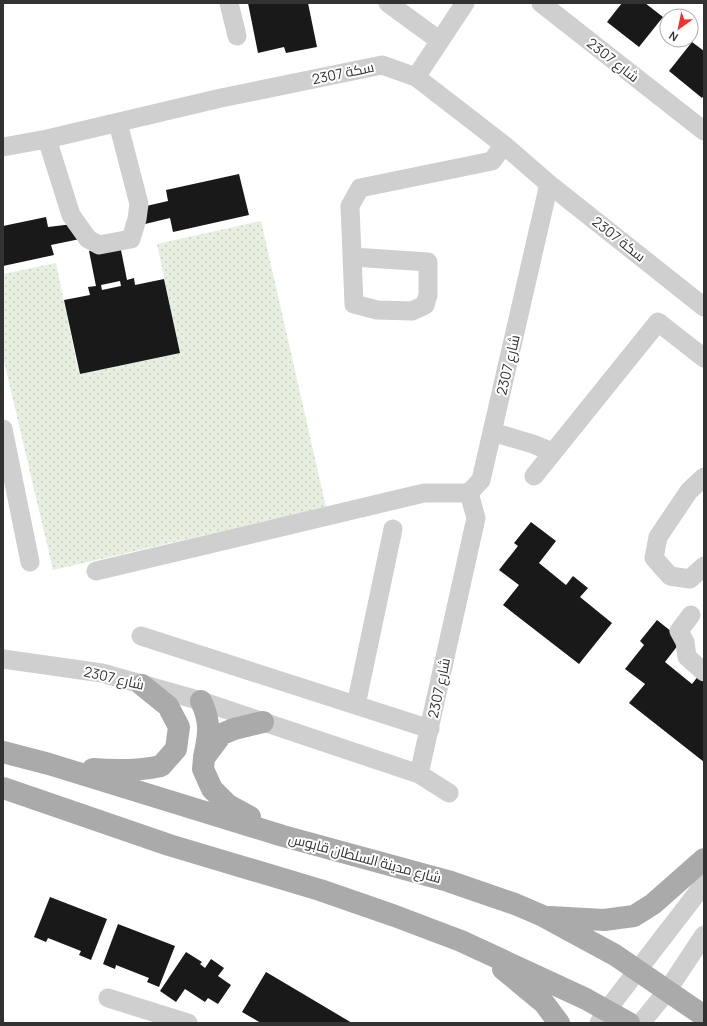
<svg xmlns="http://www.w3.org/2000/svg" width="707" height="1026" viewBox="0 0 707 1026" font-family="Manrope,Cairo,sans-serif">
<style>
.garden{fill:url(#garden-dots)}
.building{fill:#191919;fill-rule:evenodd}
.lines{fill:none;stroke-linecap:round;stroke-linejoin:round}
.minor{stroke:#cfcfcf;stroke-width:19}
.major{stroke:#aaa;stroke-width:22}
.labels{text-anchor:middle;stroke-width:4;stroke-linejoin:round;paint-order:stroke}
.street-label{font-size:14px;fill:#323232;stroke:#fff}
</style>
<defs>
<pattern id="garden-dots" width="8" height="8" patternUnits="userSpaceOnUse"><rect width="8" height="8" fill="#e7efe0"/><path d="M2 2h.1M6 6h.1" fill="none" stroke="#c7cdc1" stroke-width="1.8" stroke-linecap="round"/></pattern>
</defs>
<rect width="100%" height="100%" fill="#fff"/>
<!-- garden -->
<path class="garden" d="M261,221L326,507L53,570L3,357V274L56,263L79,374L180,353L157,244Z"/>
<!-- building -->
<path class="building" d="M248,3H308L317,47L286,53L284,47L258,53Z
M622,3H645L663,17L639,47L607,22Z
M692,42L704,51V95L702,98L669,71Z
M239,174L249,215L173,232L170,218L145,224L142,207L168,201L166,190Z
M46,217L48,227L73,224L80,239L51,245L54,255L3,266V226Z
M120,245L127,280L134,278L135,285L164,279L180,353L80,374L64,300L90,295L88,287L96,286L89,251ZM120,281L121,286L102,290L101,285Z
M531,522L556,541L539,563L566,585L573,576L588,588L580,597L612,623L579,664L503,605L519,585L499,570L518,546L514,543Z
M657,620L682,640L665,662L692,684L699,675L704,679V762L629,703L645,684L625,669L644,645L640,641Z
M50,897L107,919L91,960L79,955L81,951L48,938L46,942L34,937Z
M118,924L175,946L159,987L147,982L149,978L116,965L115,969L103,964Z
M186,952L202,962L200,964L205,968L211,959L224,968L218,976L231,985L218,1004L208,998L205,1002L185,989L176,1002L160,991Z
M266,972L283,982L352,1023H261L242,1012Z"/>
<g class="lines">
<!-- minor -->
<path class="minor" d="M229,3L237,36
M388,3L440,41
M541,3L704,131
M416,77L465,3
M47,139L71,215L88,239L99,245L131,239L137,219L139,204L118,123
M3,147L47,139L221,98L382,65L416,77L504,145L549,184L704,307
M353,257L428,262V295L425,305L412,311L377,310L354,304L350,206L360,188L492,161L504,145
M3,429L30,562
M492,432L533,444L552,452
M534,476L658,322L704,358
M704,477L689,491L658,537L654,558L670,576L690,579L704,566
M96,571L424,493H469
M691,615L679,631L685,642L687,657L704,672
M141,636L430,729
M3,659L102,673L201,701L419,774L449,793
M356,705L393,529
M419,774L476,518L469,493L481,480L549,184
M108,998L188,1023
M599,1023L607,1010L704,884
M641,1023L667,991L704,935"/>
<!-- major -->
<path class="major" d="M201,701C211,722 209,735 204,757
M3,752L49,764L283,836L448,881L515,904L543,916L615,955L704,1016
M93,769C117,771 138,771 161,766L176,749L179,727L168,706L142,685
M3,788L169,845L320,890L395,916L461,941L586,999L629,1023
M250,817L228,805L212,789L203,769L204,758L222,734L234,729L263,722
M550,917L604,920L634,916L653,904L704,859
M503,969L544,1003L559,1023"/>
</g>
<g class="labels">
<!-- street labels -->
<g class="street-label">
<text transform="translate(613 60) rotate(38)" y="5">2307 شارع</text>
<text transform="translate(343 73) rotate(-12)" y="5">سكة 2307</text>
<text transform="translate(619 239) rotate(38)" y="5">سكة 2307</text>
<text transform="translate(508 365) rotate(-77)" y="5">2307 شارع</text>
<text transform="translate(114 678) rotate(13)" y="5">2307 شارع</text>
<text transform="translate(439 688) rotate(-78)" y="5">2307 شارع</text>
<text transform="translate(365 858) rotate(15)" y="5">شارع مدينة السلطان قابوس</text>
</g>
</g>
<!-- border -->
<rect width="707" height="1026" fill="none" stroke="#323232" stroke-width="8"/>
<!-- north arrow -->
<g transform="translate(679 28) rotate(213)"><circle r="19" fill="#ffffff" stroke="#adadad"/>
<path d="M0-3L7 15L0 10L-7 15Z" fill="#f0332e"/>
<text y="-6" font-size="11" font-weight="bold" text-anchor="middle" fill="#323232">N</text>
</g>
</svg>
